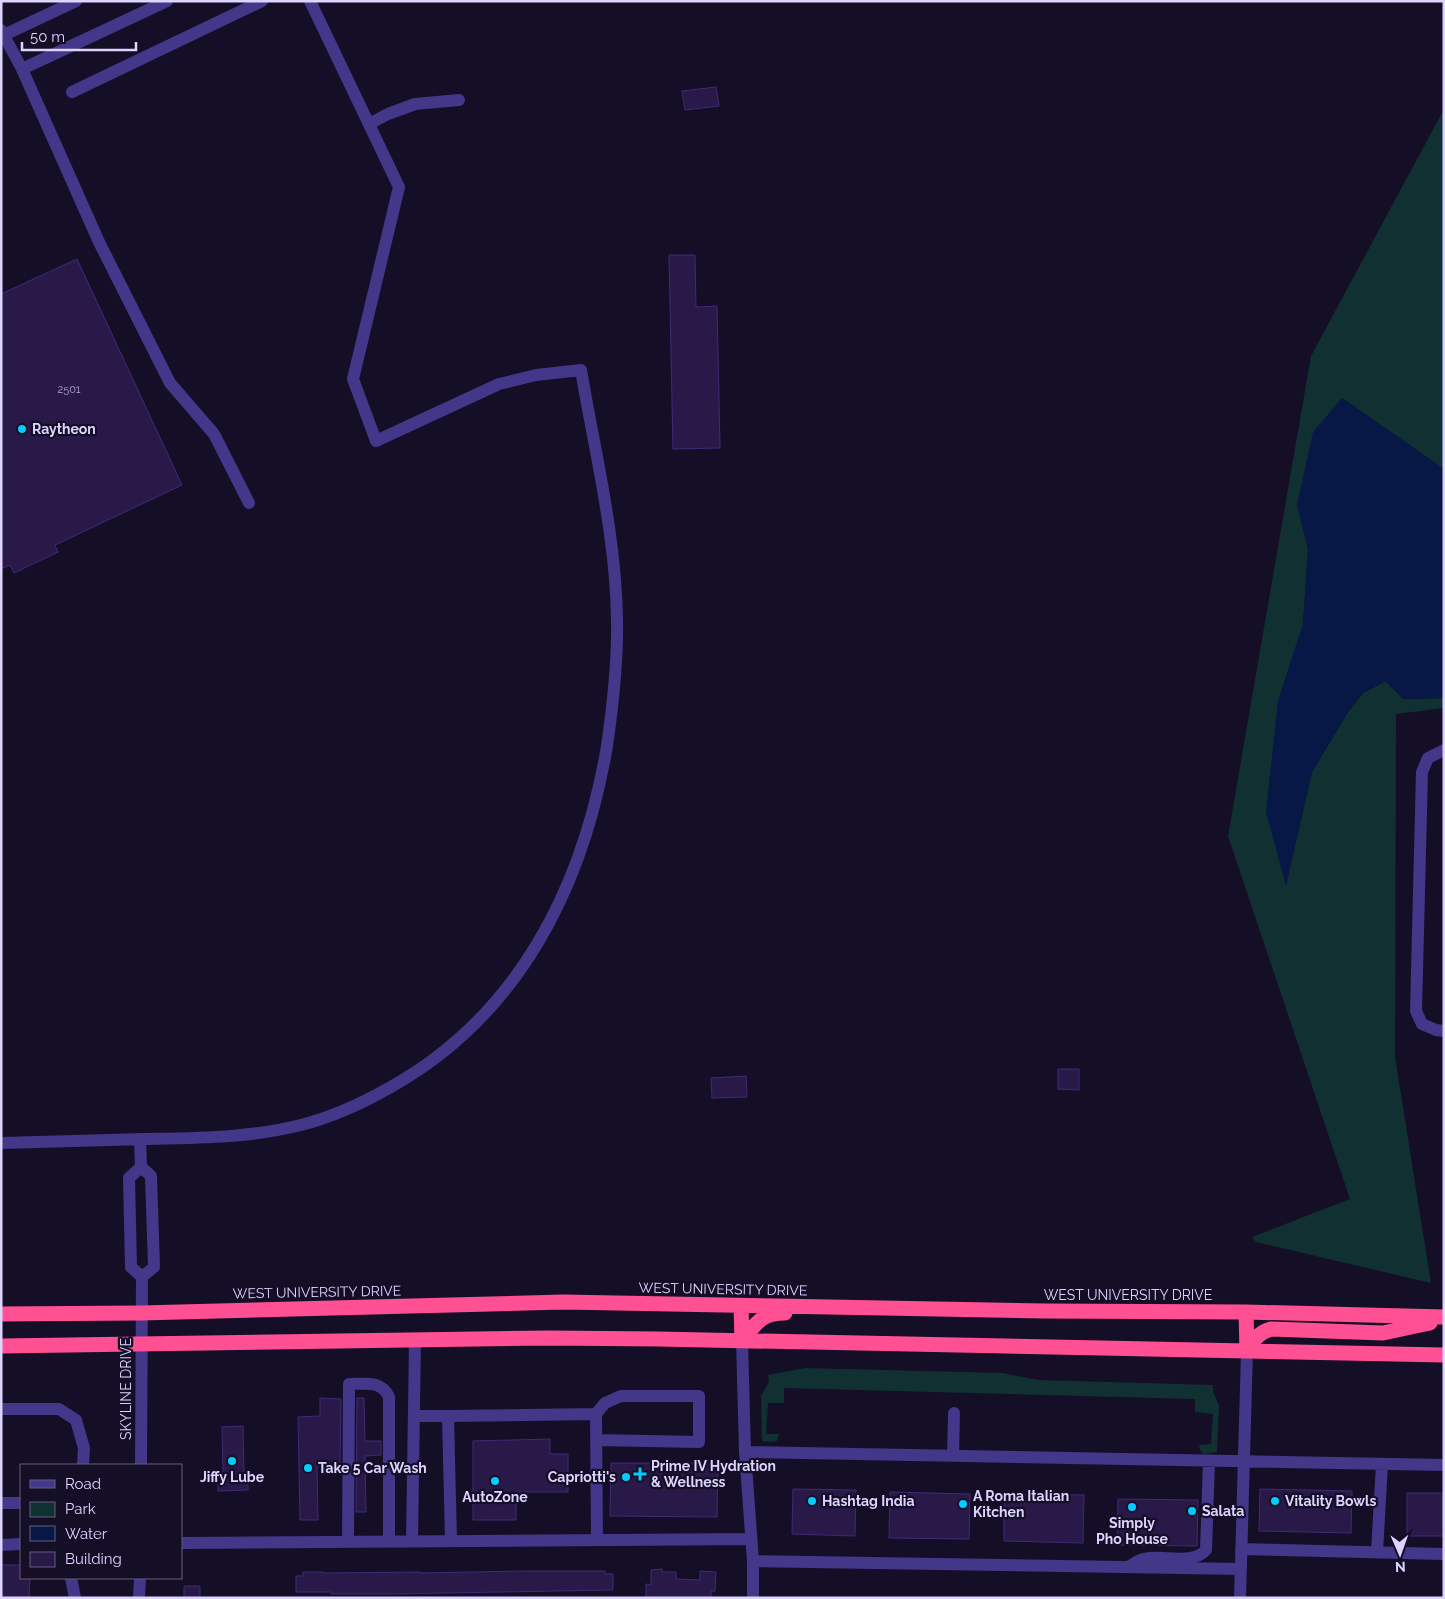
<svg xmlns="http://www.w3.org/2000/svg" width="1445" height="1599" viewBox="0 0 1445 1599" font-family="Raleway,sans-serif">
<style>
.green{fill:#113032}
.water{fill:#071847}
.building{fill:#281949;stroke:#402a77}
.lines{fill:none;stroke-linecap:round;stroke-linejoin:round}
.minor{stroke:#423789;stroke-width:12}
.highway{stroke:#ff5093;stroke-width:15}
.poi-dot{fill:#01cdff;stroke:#150e27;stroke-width:2}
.labels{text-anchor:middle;stroke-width:4.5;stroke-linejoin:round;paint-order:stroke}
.number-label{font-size:11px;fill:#b0a6d2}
.poi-label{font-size:14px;font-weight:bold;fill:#ddd5ff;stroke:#150e27;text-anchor:start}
.street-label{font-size:14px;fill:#ddd5ff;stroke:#150e27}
</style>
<rect width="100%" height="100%" fill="#150e27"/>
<!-- green -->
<path class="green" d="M1444,109V469L1342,398L1297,505L1308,549L1303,625L1278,701L1286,884L1312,772L1348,712L1363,693L1386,681L1403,699L1444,698V708L1396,714L1395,1057L1431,1283L1256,1242L1252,1237L1350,1199L1228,836L1311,356Z
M805,1368L1002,1373L1039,1380L1213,1385V1392L1219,1405L1217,1452L1203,1454L1200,1450L1199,1445L1211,1444L1213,1414L1195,1412V1399L784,1388V1403H768L766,1434H779L777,1441L772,1442L762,1441L761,1396L769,1382L768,1375Z"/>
<!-- water -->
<path class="water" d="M1342,398L1444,469V698L1403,699L1385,681L1362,693L1348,712L1312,772L1286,886L1266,812L1278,701L1303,624L1308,549L1297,505L1313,432Z"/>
<!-- building -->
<path class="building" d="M716,87L719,106L685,110L682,91Z
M669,255H695L696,307L717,306L720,448L673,449Z
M77,259L182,485L55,545L58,552L14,573L10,565L1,569V294Z
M1058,1069H1079V1090L1058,1089Z
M746,1076L747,1097L712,1098L711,1078Z
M320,1398L341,1399L340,1465L317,1466L318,1520H300L298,1417L320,1416Z
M357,1398H364L365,1441H381V1455L365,1456L366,1512H356Z
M243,1426L244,1475H248V1490L218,1491V1473H223L222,1427Z
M550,1439V1454H568V1492H516V1520H473V1441Z
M611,1463H718L717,1517L610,1516Z
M793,1489L856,1490L855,1536L792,1534Z
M1260,1489L1352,1491L1351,1533L1259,1531Z
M890,1492L970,1494L969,1539L889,1538Z
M1407,1493H1444V1536H1407Z
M1004,1494L1084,1495L1083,1543L1004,1541Z
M1118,1499L1198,1500L1197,1546L1117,1545Z
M1,1565H21V1578H30L29,1598H1Z
M662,1569V1572H676V1579L700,1580V1571L716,1572L715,1591H711V1598H646V1584L651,1585V1570Z
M523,1571H605V1574H613V1590L390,1594H331V1592H296V1576H303V1572H323V1573L420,1572V1573Z
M184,1586H200V1598H184Z"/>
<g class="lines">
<!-- minor -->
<path class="minor" d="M1,30L22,69L167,1
M4,35L76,1
M22,69L99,242L170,383L214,434L249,503
M72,92L262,1
M369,124L388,114L415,104L459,100
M1444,750L1428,758L1422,772L1416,1011L1422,1024L1436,1030L1444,1031
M140,1139L141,1167L151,1176L154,1267L142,1277L141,1465
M1,1143C49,1142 97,1140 145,1139C198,1138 249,1138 301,1125C332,1117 361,1104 389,1088C519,1016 583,887 607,746C613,704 618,662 617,620C616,536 595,453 581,370L536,375L499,384L376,441L353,379L399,187L310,1
M141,1167L129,1178L131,1267L142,1277
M742,1340L745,1452L753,1561V1598
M1,1409H59L76,1420L84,1448L83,1465
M596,1414L605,1403L621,1396H699V1442L596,1440
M414,1416H448L451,1541
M448,1416L596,1414L597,1540
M745,1452L1444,1465
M953,1456L954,1413
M1,1503H21
M412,1541L415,1341
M348,1542L349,1384C365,1384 381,1380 389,1397V1541
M181,1543L751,1539
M1,1545L21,1544
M1241,1549L1444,1554
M1377,1552L1382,1464
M753,1561L1241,1569
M1130,1566C1135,1563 1139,1560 1144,1559C1163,1554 1191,1566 1206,1550L1209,1461
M71,1578L75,1598
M139,1598L140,1578
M1240,1598L1247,1351"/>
<!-- highway -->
<path class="highway" d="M741,1306L742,1340
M1246,1312L1247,1351
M1,1314L141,1313L563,1302L1045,1311L1246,1312L1444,1317
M742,1340C757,1323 761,1313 785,1313
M1,1346L549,1338L659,1339L1444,1355
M1247,1351C1253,1341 1259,1332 1271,1329L1383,1333L1430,1323"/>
</g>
<!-- markers -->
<g class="poi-dot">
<circle cx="22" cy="429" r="5"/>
<circle cx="232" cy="1461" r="5"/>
<circle cx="308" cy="1468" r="5"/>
<path d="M637.5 1466.5h5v5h5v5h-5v5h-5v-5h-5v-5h5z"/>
<circle cx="626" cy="1477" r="5"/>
<circle cx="495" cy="1481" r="5"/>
<circle cx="812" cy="1501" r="5"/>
<circle cx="1275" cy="1501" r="5"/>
<circle cx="963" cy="1504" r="5"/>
<circle cx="1132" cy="1507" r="5"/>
<circle cx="1192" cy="1511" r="5"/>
</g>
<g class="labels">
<!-- number labels -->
<g class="number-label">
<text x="69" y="393">2501</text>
</g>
<!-- poi labels -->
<g class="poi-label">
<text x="32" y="434">Raytheon</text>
<text x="651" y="1471">Prime IV Hydration<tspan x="651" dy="16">&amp; Wellness</tspan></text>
<text x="318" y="1473">Take 5 Car Wash</text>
<text x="232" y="1482" text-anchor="middle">Jiffy Lube</text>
<text x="616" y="1482" text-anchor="end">Capriotti's</text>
<text x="973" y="1501">A Roma Italian<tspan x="973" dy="16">Kitchen</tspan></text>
<text x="495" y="1502" text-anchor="middle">AutoZone</text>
<text x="822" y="1506">Hashtag India</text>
<text x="1285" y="1506">Vitality Bowls</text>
<text x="1202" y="1516">Salata</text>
<text x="1132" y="1528" text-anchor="middle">Simply<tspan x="1132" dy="16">Pho House</tspan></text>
</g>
<!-- street labels -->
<g class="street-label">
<text transform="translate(723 1289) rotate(1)" y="5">WEST UNIVERSITY DRIVE</text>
<text transform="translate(317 1292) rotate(-1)" y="5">WEST UNIVERSITY DRIVE</text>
<text x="1128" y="1300">WEST UNIVERSITY DRIVE</text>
<text transform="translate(126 1389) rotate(-90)" y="5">SKYLINE DRIVE</text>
</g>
</g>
<!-- border -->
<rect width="1445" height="1599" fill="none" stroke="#ddd5ff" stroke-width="5"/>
<!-- legend -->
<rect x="20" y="1464" width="162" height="115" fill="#150e27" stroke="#655e7d"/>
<rect x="30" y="1480" width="25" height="8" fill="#423789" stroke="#655e7d"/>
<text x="65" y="1489" font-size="15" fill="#ddd5ff">Road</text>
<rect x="30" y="1502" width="25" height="15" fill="#113032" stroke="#655e7d"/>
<text x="65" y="1514" font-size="15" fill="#ddd5ff">Park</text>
<rect x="30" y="1526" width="25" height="15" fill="#071847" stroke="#655e7d"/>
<text x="65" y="1539" font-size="15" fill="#ddd5ff">Water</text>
<rect x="30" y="1552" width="25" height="15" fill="#281949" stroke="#655e7d"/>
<text x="65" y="1564" font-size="15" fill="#ddd5ff">Building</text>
<!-- north arrow -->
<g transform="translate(1400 1554) rotate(178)" stroke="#150e27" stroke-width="4" paint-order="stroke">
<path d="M0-4L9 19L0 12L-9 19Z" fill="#ddd5ff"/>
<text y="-8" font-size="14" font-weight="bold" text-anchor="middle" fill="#ddd5ff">N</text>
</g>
<!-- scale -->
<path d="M22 42v8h114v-8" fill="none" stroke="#ddd5ff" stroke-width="2.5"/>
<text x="30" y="42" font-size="15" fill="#ddd5ff" stroke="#150e27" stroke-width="4" paint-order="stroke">50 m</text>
</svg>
